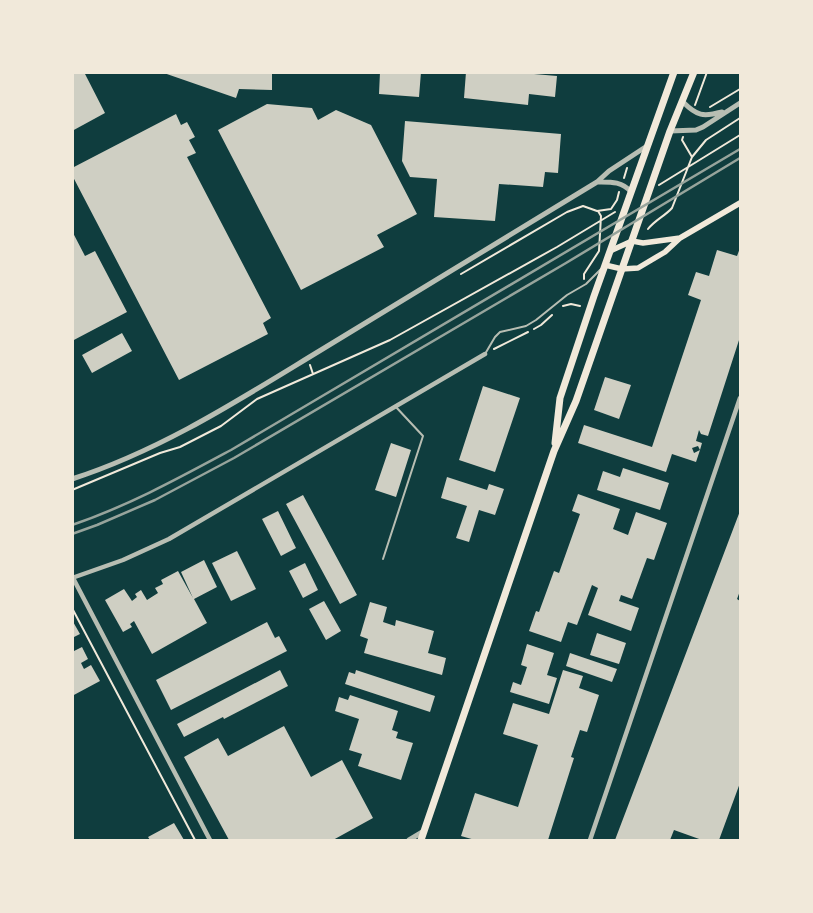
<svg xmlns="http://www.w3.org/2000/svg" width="813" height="913" viewBox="0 0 813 913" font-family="Rubik,sans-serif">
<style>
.building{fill:#cfcfc3}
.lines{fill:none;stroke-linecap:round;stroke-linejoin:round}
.path{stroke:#f1e9da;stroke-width:2}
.service{stroke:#b8beb3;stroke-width:2}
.minor{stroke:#b8beb3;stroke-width:4.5}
.tertiary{stroke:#b8beb3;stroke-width:5}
.secondary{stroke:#f1e9da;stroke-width:5.5}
.primary{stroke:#f1e9da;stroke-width:7}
.rail{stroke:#97a49c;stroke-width:2.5}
</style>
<rect width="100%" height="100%" fill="#0f3d3e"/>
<!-- building -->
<path class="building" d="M72,72H84L105,113L72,131Z
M161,72H272V90L239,89L236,98Z
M380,72H421L419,97L379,94Z
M466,72H534V74L557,76L555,97L529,94L528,105L464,98Z
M267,104L312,108L318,120L336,110L371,125L417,214L377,235L384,247L301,290L218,130Z
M176,114L181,125L187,122L195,137L189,140L196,153L187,157L271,318L263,323L268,334L179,380L72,175V168Z
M405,121L561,134L558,173L545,172L543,187L499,184L495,221L434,217L437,179L410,177L402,161Z
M72,231L85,256L95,251L127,312L72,341Z
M740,248V337L708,436L701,434L699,430L696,441L702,443L700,450L698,446L692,448L694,453L700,450L696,462L672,454L666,472L578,443L584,425L652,447L701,300L688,295L696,272L709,276L717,250L737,256Z
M122,333L132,351L92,373L82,355Z
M605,377L631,385L619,419L594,410Z
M483,386L520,398L495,472L459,460Z
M391,443L411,450L396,497L375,490Z
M623,468L669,483L660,510L597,490L603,471L620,477Z
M447,477L487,490L489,484L504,489L495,515L479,510L469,542L456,538L467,506L441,498Z
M578,494L620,509L613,529L628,535L636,512L667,523L654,560L647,558L632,599L621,595L619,601L639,608L631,631L588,615L598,588L592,585L577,625L568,622L561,642L529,631L536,611L539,612L554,571L559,573L580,514L572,511Z
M303,495L357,595L340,604L286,504Z
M278,511L296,548L281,556L262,519Z
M740,511V591L737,599L740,601V783L719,840H702L674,830L670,840H615Z
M237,551L256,589L231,601L212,563Z
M204,560L217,587L194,599L207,623L152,654L134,621L130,624L132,627L123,632L105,600L124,589L132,601L137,597L135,594L141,590L147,600L158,593L155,588L163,584L161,580L178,571L193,598L181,572Z
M305,563L318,590L303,598L289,571Z
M324,601L341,631L326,640L309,609Z
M370,602L387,607L383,622L395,626L396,620L434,631L428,653L446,658L442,675L364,653L368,639L360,636Z
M72,620L80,634L72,638Z
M267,622L275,638L279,636L287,651L171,710L156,680Z
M597,633L626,643L619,664L590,655Z
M527,644L554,653L547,675L557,678L549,704L510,692L513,682L521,685L527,667L521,665Z
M82,647L88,659L81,663L84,669L91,665L100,681L72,696V652Z
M570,653L617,669L612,682L566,666Z
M280,670L288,686L224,719L223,717L184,737L177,724Z
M356,670L435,696L430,712L345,684L349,672L355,674Z
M563,670L583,676L579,688L599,695L587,732L580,730L571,757L574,758L548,840H475L461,836L475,793L518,807L538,745L503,734L513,703L549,714Z
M350,695L398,711L392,730L398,732L396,738L413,743L401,780L358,766L362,754L349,750L359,719L335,711L339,697L348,700Z
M284,726L311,777L342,760L373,818L333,840H229L184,757L218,738L228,756Z
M174,823L184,840H150L148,837Z"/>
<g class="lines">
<!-- path -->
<path class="path" d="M695,105L707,72
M710,107L740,89
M683,137L682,140L692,157
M624,178L627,168
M659,185L740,135
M648,229C655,220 665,216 672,208L692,157L706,140L740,118
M461,274L567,212L583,206L597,211L611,209L617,200L619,192
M584,279V274L599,251L601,216L598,211
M563,306L571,304L580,306
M534,329L541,325L552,315
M494,349L528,332
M310,365L313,374
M72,490L160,453L180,447L221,426L257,399L390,340L557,247L615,212
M72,608L195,840"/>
<!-- service -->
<path class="service" d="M485,354L495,337L500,332L526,326L536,320L567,295L586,284L601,269
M383,559L423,436L395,406"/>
<!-- minor -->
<path class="minor" d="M72,578L123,560L169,539L485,354
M73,578L210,840
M590,840L740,398"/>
<!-- tertiary -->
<path class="tertiary" d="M683,102C697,116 703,117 722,112
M670,131L696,130L703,127L740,103
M597,182C610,182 622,181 631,192
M72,479C162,450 242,398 321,350C413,294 505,238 597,182L609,171L647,146
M409,840L424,831"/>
<!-- secondary -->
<path class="secondary" d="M610,251L632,241L643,243L680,238
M605,265L622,269L638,268L665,252L680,238L740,203"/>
<!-- primary -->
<path class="primary" d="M555,443L560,398L594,296L674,72
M421,840L554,451L576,401L670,131L694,72"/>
<!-- rail -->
<path class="rail" d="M72,525C128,506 179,478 231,450L740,149
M72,534L97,525L155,500L234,458L566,263L740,158"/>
</g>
<!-- border -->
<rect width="813" height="913" fill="none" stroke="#f1e9da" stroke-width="148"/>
</svg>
